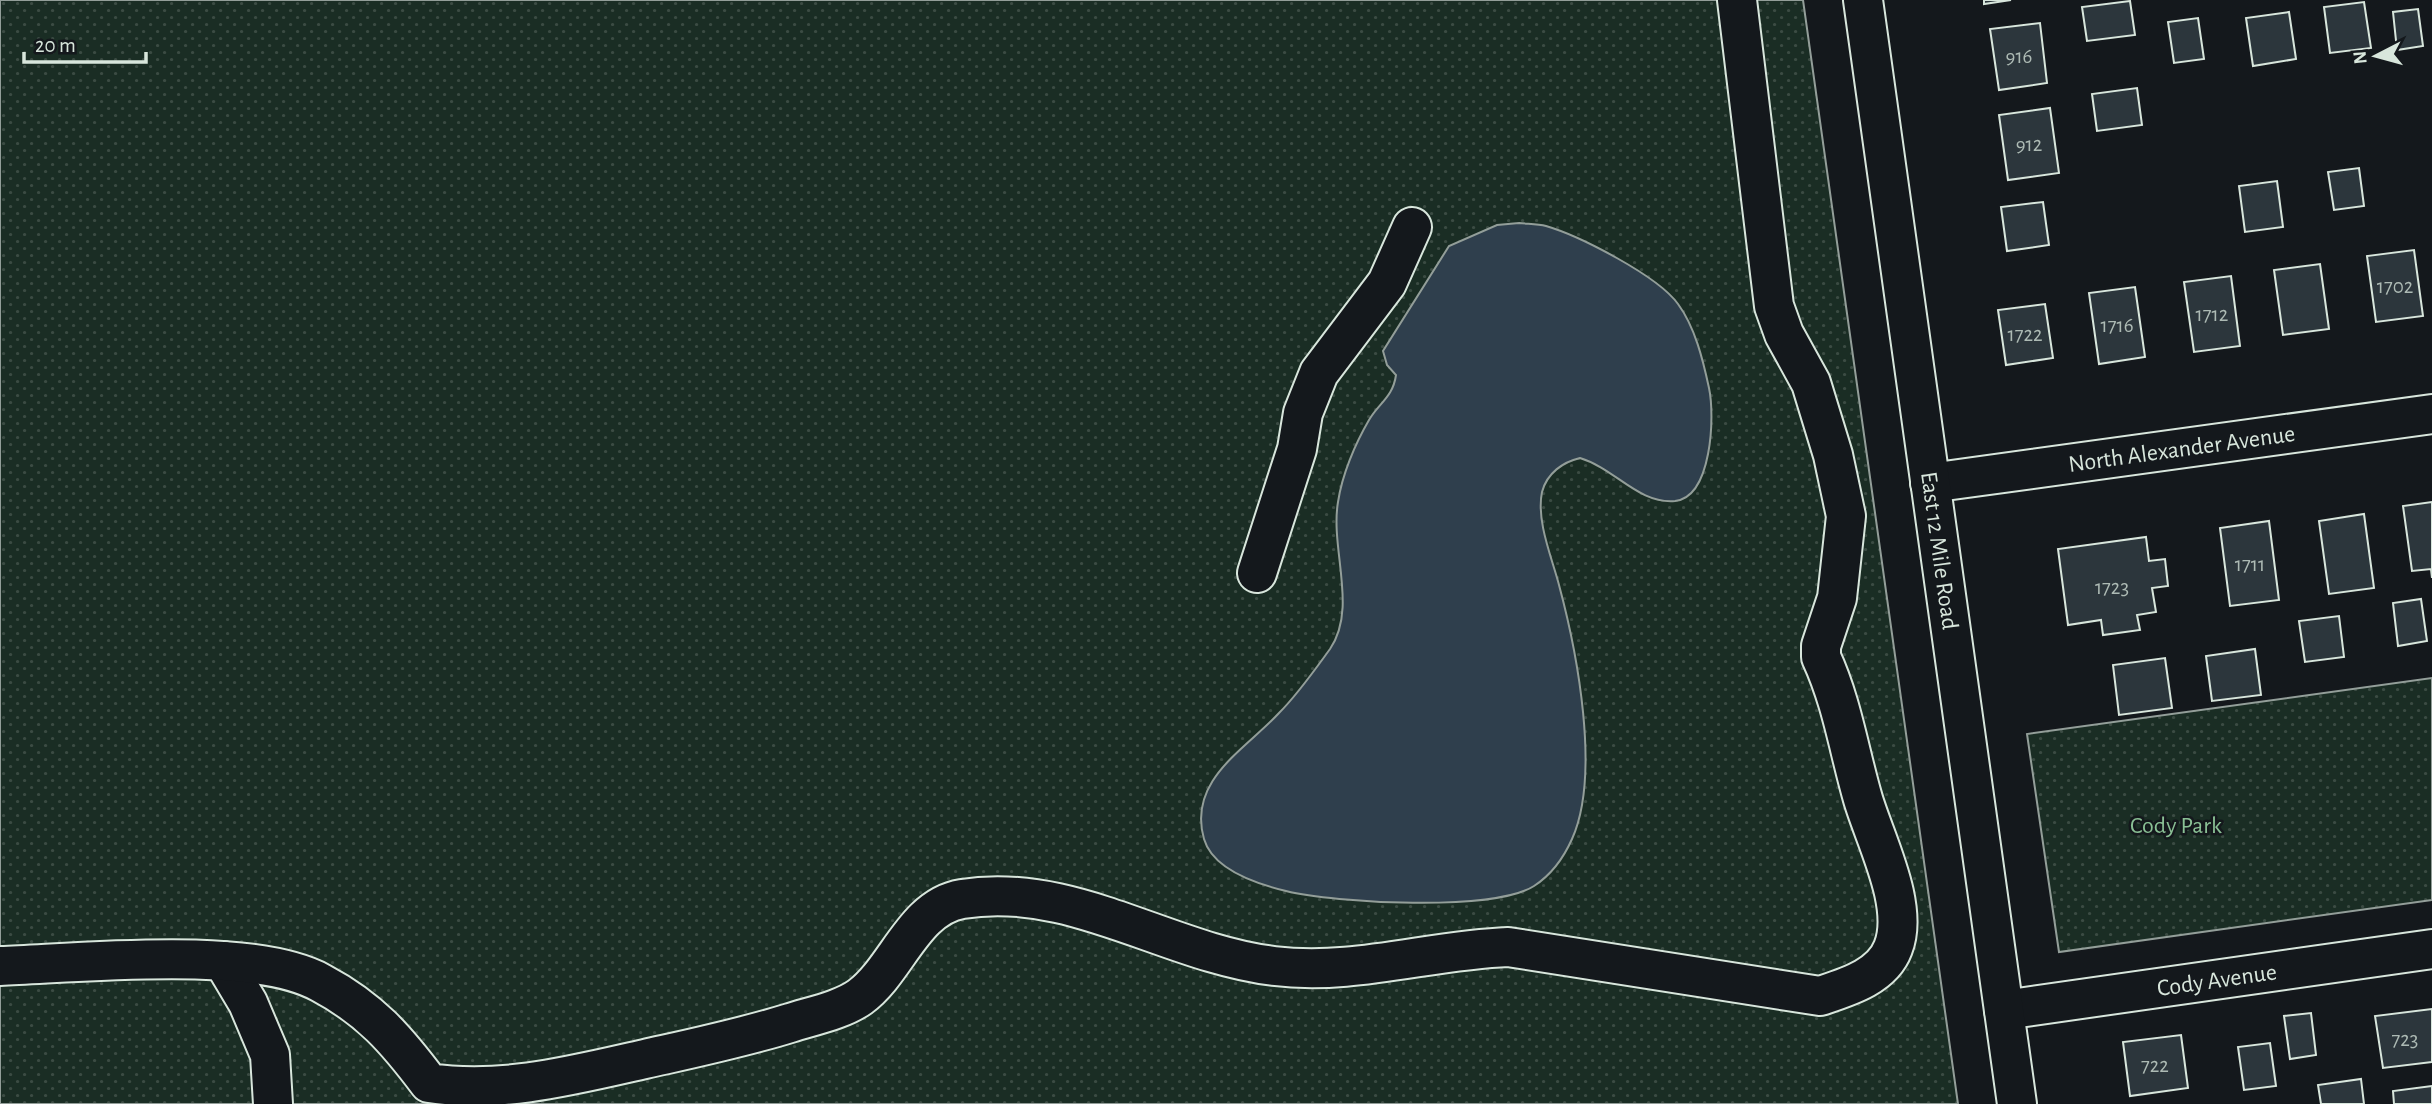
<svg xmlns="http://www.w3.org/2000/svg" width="2432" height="1104" viewBox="0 0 2432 1104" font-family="'Alegreya Sans',sans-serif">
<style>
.green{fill:url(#green-dots);stroke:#939e99;stroke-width:2}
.water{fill:#2f3f4d;stroke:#939e99;stroke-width:2}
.building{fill:#2c363c;stroke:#d8e6dc;stroke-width:2}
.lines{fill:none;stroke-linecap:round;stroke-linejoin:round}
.minor-casing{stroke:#d8e6dc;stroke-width:42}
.major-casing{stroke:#d8e6dc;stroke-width:42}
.minor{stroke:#14181c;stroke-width:38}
.major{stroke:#14181c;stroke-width:38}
.labels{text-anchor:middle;stroke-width:5;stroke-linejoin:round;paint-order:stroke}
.number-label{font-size:21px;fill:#adbab4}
.street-label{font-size:24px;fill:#d8e6dc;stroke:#14181c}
.park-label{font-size:24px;fill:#8ac095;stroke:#14181c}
</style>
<defs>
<pattern id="green-dots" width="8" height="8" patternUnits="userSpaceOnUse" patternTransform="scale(1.75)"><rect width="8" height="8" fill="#1a2d24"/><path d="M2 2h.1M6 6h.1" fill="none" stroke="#3b4b43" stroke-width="1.8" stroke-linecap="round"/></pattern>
</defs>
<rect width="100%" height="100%" fill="#14181c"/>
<!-- green -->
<path class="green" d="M0,0H1803L1958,1104H0Z
M2432,678V900L2059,952L2027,734Z"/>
<!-- water -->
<path class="water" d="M1519,223C1528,224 1538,224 1546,226C1580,236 1658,276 1678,304C1695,327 1703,360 1709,388C1715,416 1712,497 1675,501C1638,504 1616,469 1580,458C1563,462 1547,473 1542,492C1536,521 1552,558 1559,585C1577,652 1601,775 1572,839C1564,857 1551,875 1534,886C1494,912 1334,903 1286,891C1257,884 1213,870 1204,839C1187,780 1246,749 1279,713C1298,694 1314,671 1330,649C1358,608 1330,549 1338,502C1342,475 1355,444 1369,420C1379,403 1393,397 1396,375L1387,365L1383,351L1449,246L1497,225Z"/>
<!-- building -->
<path class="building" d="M1984,0H2011L1984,4Z
M2130,1L2135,35L2087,41L2082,7Z
M2364,2L2371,48L2330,53L2324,7Z
M2418,9L2423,46L2397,50L2393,12Z
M2289,12L2296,59L2253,66L2246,18Z
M2198,18L2204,59L2174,63L2168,22Z
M2040,23L2047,83L1999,90L1990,29Z
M2137,88L2142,125L2097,131L2092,94Z
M2050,108L2059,173L2008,180L1999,115Z
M2359,168L2364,206L2334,210L2328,172Z
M2277,181L2283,227L2245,232L2239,186Z
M2043,202L2049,245L2007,251L2001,207Z
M2414,250L2423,316L2376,322L2367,256Z
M2320,264L2329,329L2283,335L2274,270Z
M2231,276L2240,346L2194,352L2184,282Z
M2135,287L2145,357L2099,364L2089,293Z
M2045,304L2053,358L2006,365L1998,310Z
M2432,502V578L2431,569L2412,571L2403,506Z
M2364,514L2374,588L2329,594L2319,521Z
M2269,521L2279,600L2230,606L2220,528Z
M2146,537L2149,561L2165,559L2168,586L2152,588L2156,612L2137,615L2140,630L2103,635L2101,620L2068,625L2058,549Z
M2421,599L2427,641L2398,646L2393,603Z
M2339,616L2344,657L2305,662L2299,621Z
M2255,649L2261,695L2212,701L2206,656Z
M2165,658L2172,708L2119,715L2113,665Z
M2432,1009V1062L2383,1068L2375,1016Z
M2311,1013L2316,1055L2290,1059L2284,1016Z
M2181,1035L2188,1088L2130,1096L2123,1042Z
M2270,1043L2276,1086L2244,1090L2238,1047Z
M2361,1079L2364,1104H2321L2318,1085Z
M2432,1086V1104H2394L2393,1091Z"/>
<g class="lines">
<!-- minor casing -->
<g class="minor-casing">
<g id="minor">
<path id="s1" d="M1930,483L2432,414"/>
<path d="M1257,573L1297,449L1303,413L1319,373L1387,283L1412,227"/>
<path d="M223,961L248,1003L270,1055L273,1104"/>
<path d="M0,966C81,963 253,945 321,983C370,1009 396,1039 429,1083C502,1094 574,1075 645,1059C694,1048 742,1038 790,1023C812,1016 842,1010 860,997C897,970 913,907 962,899C1072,881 1167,953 1274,966C1353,976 1429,950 1508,947L1820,996C1847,987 1882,977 1893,948C1910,906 1875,840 1863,799C1849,751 1842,702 1821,657V646L1837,598L1846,516L1833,455L1811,383L1784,334L1774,306L1737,0"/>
<path id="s2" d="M2004,1010L2432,949"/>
</g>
</g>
<!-- major casing -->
<g class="major-casing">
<g id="major">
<path id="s3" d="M1863,0L2017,1104"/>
</g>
</g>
<!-- minor -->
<use href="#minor" class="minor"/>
<!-- major -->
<use href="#major" class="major"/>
</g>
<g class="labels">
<!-- number labels -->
<g class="number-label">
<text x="2019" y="63">916</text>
<text x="2029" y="151">912</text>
<text x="2395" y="293">1702</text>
<text x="2212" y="321">1712</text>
<text x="2117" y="332">1716</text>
<text x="2025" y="341">1722</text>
<text x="2250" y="571">1711</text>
<text x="2112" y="594">1723</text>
<text x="2405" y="1046">723</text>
<text x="2155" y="1072">722</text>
</g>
<!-- street labels -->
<g class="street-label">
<text dy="8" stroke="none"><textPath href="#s1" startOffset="254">North Alexander Avenue</textPath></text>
<text dy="8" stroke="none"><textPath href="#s3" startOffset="556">East 12 Mile Road</textPath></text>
<text dy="8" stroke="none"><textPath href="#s2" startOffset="215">Cody Avenue</textPath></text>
</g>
<!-- park labels -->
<g class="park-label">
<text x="2176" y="833">Cody Park</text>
</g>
</g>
<!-- north arrow -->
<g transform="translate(2376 56) rotate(264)" stroke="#14181c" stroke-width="5" paint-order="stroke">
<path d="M0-5L12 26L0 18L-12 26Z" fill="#d8e6dc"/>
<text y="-10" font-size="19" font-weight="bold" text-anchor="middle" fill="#d8e6dc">N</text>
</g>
<!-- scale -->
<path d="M24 52v10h122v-10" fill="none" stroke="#d8e6dc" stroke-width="3.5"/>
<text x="35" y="52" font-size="21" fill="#d8e6dc" stroke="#14181c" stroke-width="5" paint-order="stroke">20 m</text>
</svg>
